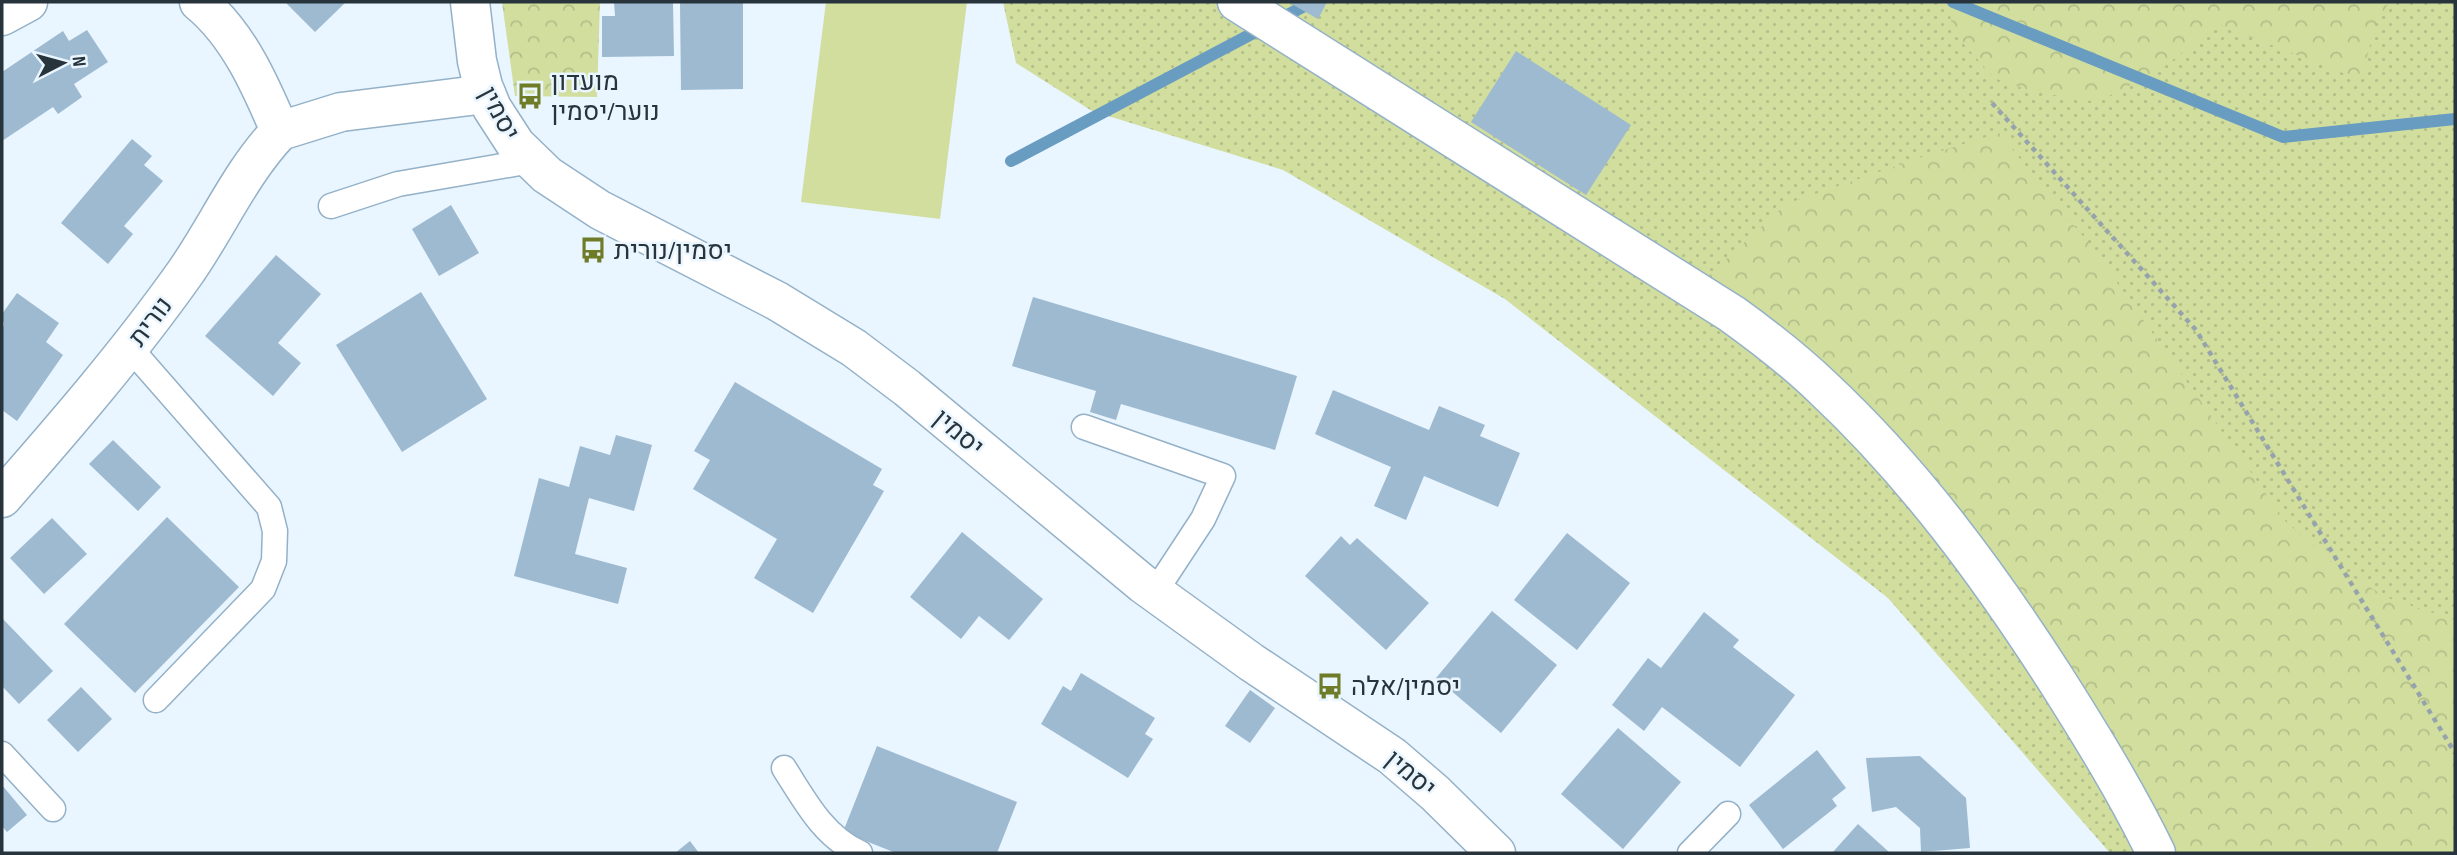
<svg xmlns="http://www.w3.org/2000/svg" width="2457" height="855" viewBox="0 0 2457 855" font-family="'Sofia Sans Condensed',Heebo,sans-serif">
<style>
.grass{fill:url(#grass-dots)}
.forest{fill:url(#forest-crowns)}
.pitch{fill:#d1de9e}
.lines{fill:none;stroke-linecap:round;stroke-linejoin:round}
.stream{stroke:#699cc1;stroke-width:12}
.building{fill:#9dbad0}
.lane-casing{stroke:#94b1c7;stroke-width:27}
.street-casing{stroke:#94b1c7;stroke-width:41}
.secondary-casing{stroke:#94b1c7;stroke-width:41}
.path{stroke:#97a3ac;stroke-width:4.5;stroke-dasharray:5 5;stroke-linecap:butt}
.lane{stroke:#fff;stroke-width:24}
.street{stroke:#fff;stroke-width:38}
.secondary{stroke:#fff;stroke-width:38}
.labels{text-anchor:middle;stroke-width:5;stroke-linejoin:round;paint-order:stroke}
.poi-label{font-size:26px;fill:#28343c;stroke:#e9f5ff;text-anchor:start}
.street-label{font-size:26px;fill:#28343c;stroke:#e9f5ff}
</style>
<defs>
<pattern id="grass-dots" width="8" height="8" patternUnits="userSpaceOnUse" patternTransform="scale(1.75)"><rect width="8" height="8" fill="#d1de9e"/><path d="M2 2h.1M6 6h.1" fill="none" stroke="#b3bf89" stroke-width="1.8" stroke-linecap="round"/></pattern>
<pattern id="forest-crowns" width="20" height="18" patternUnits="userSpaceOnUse" patternTransform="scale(1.75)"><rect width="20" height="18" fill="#d1de9e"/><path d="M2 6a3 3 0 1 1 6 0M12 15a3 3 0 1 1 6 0" fill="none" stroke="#b3bf89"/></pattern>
</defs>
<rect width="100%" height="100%" fill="#e9f5ff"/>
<!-- grass -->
<path class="grass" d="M1003,2H2455V853H2110L1888,598L1505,299L1283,170L1092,111L1016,63Z"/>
<!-- forest -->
<path class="forest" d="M502,2H600L597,97L515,96Z
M1947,2H2389L2375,25L2361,80L2218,24L2160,70L2097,102L2031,91L1994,78L1954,33Z
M1999,133L2091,246L2286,522L2341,570L2388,598L2455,620V853H2174L1920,490L1691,292L1786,204L1925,156Z"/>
<!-- pitch -->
<path class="pitch" d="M826,2H967L940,219L801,202Z"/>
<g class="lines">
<!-- stream -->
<path class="stream" d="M1953,2L2283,137L2455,119
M1011,161L1312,2"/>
</g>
<!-- building -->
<path class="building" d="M285,2H346L315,32Z
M614,2H673L674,56L602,57V16H615Z
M680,2H743V89L681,90Z
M1288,2H1327L1318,19Z
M87,30L108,62L74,84L82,97L58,114L53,107L2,141V72L63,31L69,41Z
M1516,51L1631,125L1586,195L1471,122Z
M132,139L152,156L144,165L163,181L124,226L133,234L108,264L61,223Z
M451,205L479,253L439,276L412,229Z
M276,255L321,294L278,343L301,363L273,396L205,336Z
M421,292L487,399L402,452L336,345Z
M17,293L59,323L46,342L63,355L17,421L2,410V328L4,325L2,314Z
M1033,297L1297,376L1275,450L1121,404L1116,420L1090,412L1096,391L1012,366Z
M735,382L882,469L873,485L884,491L813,613L754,578L777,539L693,489L710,460L694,451Z
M1333,390L1429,430L1439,406L1485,425L1480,436L1520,453L1498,507L1424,476L1406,520L1374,506L1391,467L1315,434Z
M616,435L652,445L634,511L589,498L575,554L627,568L618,604L514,576L539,478L569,487L580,446L610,455Z
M113,440L161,487L138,511L89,464Z
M167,517L239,587L135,693L64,624Z
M52,518L87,554L44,594L10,558Z
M962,532L1043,599L1009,640L979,616L961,639L910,597Z
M1567,533L1630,583L1577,650L1514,600Z
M1341,536L1350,545L1357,538L1429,603L1386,650L1305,576Z
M1492,611L1557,665L1501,733L1436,678Z
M1704,612L1739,640L1733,647L1795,695L1740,767L1662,707L1644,731L1612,705L1648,658L1661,668Z
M2,618L53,671L19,704L2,686Z
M1081,673L1155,718L1145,734L1153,739L1128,778L1041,724L1063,686L1071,691Z
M81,687L112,719L78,752L47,720Z
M1250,690L1275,708L1250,743L1225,726Z
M1618,728L1681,782L1623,849L1561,794Z
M877,746L1017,802L997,853H896L843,832Z
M1817,750L1846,788L1832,799L1837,806L1783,849L1749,805Z
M1920,756L1966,798L1970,848L1921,852L1920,828L1896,807L1872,812L1866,758Z
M2,785L27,815L7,832L2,826Z
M1858,824L1890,853H1832Z
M690,841L699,853H675Z"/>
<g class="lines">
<!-- lane casing -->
<g class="lane-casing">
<path id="lane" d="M331,206L398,184L531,161
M130,348L269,507L275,531L274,561L263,589L156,700
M1084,427L1223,476L1203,519L1155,592
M2,754L53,809
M784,768C805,801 823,836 860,853
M1690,853L1728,814"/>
</g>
<!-- street casing -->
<g class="street-casing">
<path id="street" d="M1237,2L1732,314C1764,337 1795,361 1823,388C1914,473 1988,574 2055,678C2091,735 2127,793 2156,853
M2,16L28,2
M280,131L341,112L486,94
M2,498C66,425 129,352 185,273C218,226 240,173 280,131C260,84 238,34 199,2"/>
</g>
<!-- secondary casing -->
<g class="secondary-casing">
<path id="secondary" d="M470,2L477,61L483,86L492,108L516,145L547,175L600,210L777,301L854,348L907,388L1143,584L1251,662L1392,756L1435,793L1496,853"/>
</g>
<!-- path -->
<path class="path" d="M1992,103L2196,330L2455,753"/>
<!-- lane -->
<use href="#lane" class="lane"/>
<!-- street -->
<use href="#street" class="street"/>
<!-- secondary -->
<use href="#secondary" class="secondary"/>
</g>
<!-- icons -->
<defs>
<g id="bus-bare" transform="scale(2.1)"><path d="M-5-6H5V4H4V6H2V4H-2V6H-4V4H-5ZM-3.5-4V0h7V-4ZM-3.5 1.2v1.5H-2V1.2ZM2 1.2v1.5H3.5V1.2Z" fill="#6e7b27" stroke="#e9f5ff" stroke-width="2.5" paint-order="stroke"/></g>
</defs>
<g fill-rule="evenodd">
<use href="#bus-bare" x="530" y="96"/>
<use href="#bus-bare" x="593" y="250"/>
<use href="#bus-bare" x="1330" y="686"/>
</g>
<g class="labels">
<!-- poi labels -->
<g class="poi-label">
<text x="551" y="90">מועדון<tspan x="551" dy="30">נוער/יסמין</tspan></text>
<text x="614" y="259">יסמין/נורית</text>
<text x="1351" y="695">יסמין/אלה</text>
</g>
<!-- street labels -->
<g class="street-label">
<text transform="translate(500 113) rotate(62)" y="9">יסמין</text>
<text transform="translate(150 321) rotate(-53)" y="9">נורית</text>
<text transform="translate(959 432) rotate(40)" y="9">יסמין</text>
<text transform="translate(1411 773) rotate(40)" y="9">יסמין</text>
</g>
</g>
<!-- border -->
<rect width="2457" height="855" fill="none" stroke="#28343c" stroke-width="7"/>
<!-- north arrow -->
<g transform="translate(63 63) rotate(84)" stroke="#e9f5ff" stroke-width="5" paint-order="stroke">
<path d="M0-5L12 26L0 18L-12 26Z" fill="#28343c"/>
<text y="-10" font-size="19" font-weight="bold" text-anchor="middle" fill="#28343c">N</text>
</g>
</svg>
